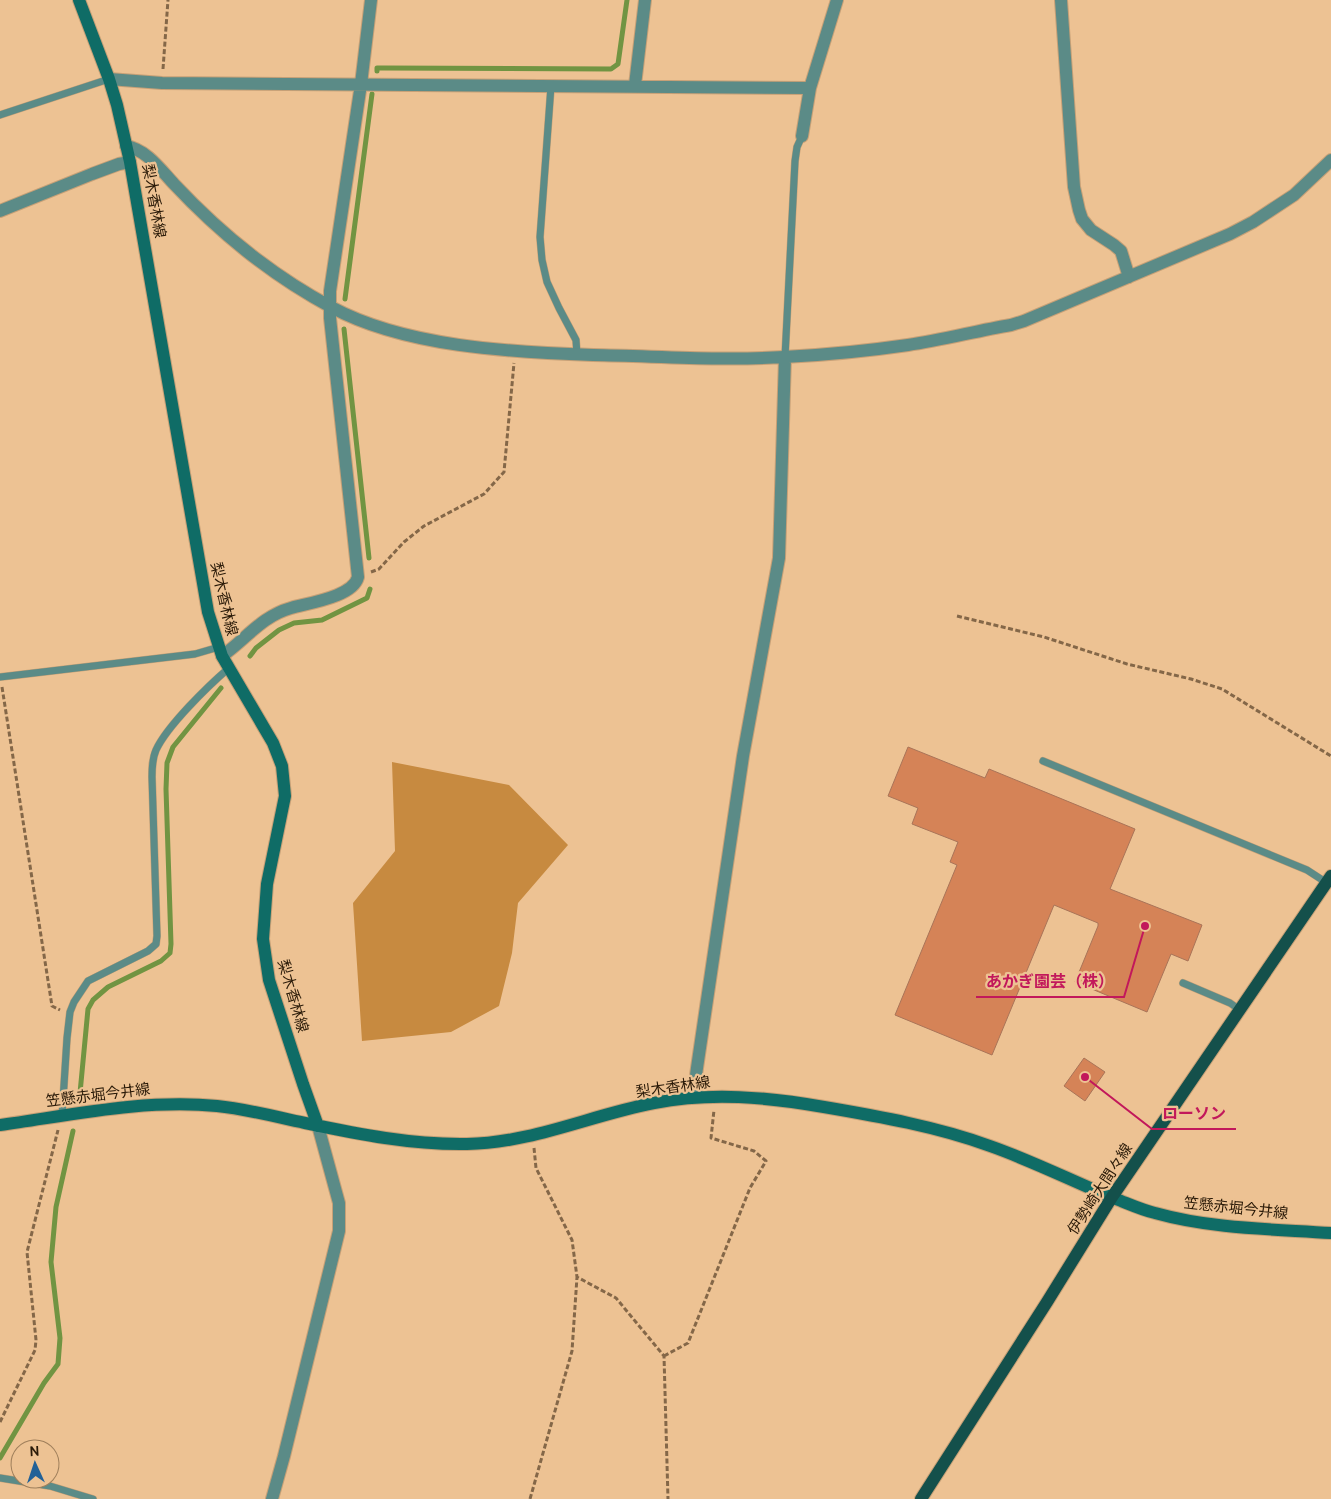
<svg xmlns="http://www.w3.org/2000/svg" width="1331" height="1499" viewBox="0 0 1331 1499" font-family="Cabin,'Noto Sans JP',sans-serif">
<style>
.forest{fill:#c78a40}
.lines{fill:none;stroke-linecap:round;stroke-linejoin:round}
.stream{stroke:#719442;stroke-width:5}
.building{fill:#d58357;stroke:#a97458}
.service-casing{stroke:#c6a077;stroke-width:8}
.minor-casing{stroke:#c6a077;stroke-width:14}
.secondary-casing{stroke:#c6a077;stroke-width:14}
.primary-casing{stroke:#c6a077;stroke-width:14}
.path{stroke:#846748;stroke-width:3;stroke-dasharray:5 2.5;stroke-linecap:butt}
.service{stroke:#5b8b87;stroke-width:7}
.minor{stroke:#5b8b87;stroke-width:12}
.secondary{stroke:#0f6c66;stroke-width:12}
.primary{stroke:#14504b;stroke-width:12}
.labels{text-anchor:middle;stroke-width:4.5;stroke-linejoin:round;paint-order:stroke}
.street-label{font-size:15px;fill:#2a1a08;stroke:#edc293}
.leader{fill:none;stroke:#c2185b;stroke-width:2}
.callout-dot{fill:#c2185b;stroke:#edc293;stroke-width:2}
.callout-label{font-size:16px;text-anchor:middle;font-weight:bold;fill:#c2185b;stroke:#edc293;stroke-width:4.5;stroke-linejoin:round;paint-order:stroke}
</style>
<rect width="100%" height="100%" fill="#edc293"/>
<!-- forest -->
<path class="forest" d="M392,762L509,785L568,845L518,903L512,953L499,1006L451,1032L362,1041L353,903L395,851Z"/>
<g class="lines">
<!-- stream -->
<path class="stream" d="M377,71V68H384L611,69L618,64L627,0
M345,299L372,94
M344,329L369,558
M250,656L256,648L279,630L294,623L322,620L367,598L370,589
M80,1093L88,1009L93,1000L108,987L161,961L170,953L171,944L166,789L167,763L173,747L221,688
M0,1458L44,1383L58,1364L60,1338L51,1262L56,1207L73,1131"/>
</g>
<!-- building -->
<path class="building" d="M908,747L985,778L989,769L1135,829L1110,889L1202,925L1188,961L1171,954L1147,1012L1075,982L1098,926V923L1054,905L992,1055L895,1015L957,865L950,862L958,842L912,824L918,808L888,796Z
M1084,1058L1105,1072L1085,1101L1064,1086Z"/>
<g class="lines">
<!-- service casing -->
<g class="service-casing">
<path id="service" d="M551,86L540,237L542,260L547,282L559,308L576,340L577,354
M0,115L109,79
M785,357L795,161L797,147L802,136
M0,677L195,654L219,647
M1043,761L1307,870L1327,883
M1183,983L1230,1003L1240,1010
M62,1116L67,1038L70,1012L74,1002L88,981L148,951L156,944L157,936L152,777C152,768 152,759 156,750C167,726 208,686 229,668
M0,1478L50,1486L93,1499"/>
</g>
<!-- minor casing -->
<g class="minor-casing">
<path id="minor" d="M1061,0L1074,187L1079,210L1082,219L1091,230L1114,245L1121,251L1129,277
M109,79L162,83L810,88
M635,85L645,0
M802,136L810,88L837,0
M126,146C147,150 160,169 174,184C219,232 273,276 331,307C405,347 510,352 593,355C656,356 720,361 784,357C825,355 867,351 908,345C942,340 976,331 1011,325L1024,321L1230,234L1253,222L1294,195L1331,160
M0,211L92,174L119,164L130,162
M222,656C246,639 262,616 291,608C308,603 353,597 358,577L330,318V291L361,84L371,0
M697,1097L695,1083L697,1068L743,756L779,558L785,357
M272,1499L284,1456L339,1231V1203L318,1126"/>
</g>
<!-- secondary casing -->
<g class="secondary-casing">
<path id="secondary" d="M79,0L109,79L117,105L130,162L208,612L222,656L273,743L282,766L285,796L267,884L263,939L269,980L303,1084L318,1126
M0,1125C72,1115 144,1099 217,1106C247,1109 276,1117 305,1123C358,1134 412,1145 467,1144C532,1143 591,1115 654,1103C711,1092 767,1097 824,1107C877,1116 939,1127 990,1146C1033,1161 1074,1182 1116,1199C1129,1204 1142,1210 1155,1213C1212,1229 1272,1229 1331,1233"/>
</g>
<!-- primary casing -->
<g class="primary-casing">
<path id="primary" d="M921,1499L1047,1302L1112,1197L1331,876"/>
</g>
<!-- path -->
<path class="path" d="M163,69L168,0
M371,572L379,569L404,542L424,526L484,494L504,472L514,363
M957,616L1044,637L1127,664L1191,679L1222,689L1331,756
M2,687L52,1006L60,1010
M534,1148L536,1168L572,1240L577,1277L616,1298L664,1356L668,1499
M664,1356L688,1343L750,1188L766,1161L754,1151L711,1138L714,1110
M0,1422L35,1350L36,1340L27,1252L58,1130
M530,1499L572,1351L577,1277"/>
<!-- service -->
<use href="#service" class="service"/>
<!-- minor -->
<use href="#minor" class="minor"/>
<!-- secondary -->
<use href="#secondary" class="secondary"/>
<!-- primary -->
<use href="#primary" class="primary"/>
</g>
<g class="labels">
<!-- street labels -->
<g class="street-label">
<text transform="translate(154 201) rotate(80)" y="5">梨木香林線</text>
<text transform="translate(224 599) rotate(77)" y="5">梨木香林線</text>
<text transform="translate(293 996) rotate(74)" y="5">梨木香林線</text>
<text transform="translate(673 1087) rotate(-8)" y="5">梨木香林線</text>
<text transform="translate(98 1095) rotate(-7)" y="5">笠懸赤堀今井線</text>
<text transform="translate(1100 1189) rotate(-57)" y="5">伊勢崎大間々線</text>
<text transform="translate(1236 1208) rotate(6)" y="5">笠懸赤堀今井線</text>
</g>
</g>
<!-- callouts -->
<path class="leader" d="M1145 926L1124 997H976M1085 1077L1152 1129H1236"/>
<g class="callout-dot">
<circle cx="1145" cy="926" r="5"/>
<circle cx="1085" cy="1077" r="5"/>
</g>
<g class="callout-label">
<text x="1050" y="987">あかぎ園芸（株）</text>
<text x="1194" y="1119">ローソン</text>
</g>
<!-- north arrow -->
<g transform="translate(35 1464) rotate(357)"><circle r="24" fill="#edc293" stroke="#9f7f5b"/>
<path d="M0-4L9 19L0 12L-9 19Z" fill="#226197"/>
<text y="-8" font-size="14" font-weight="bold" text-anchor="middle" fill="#2a1a08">N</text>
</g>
</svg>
